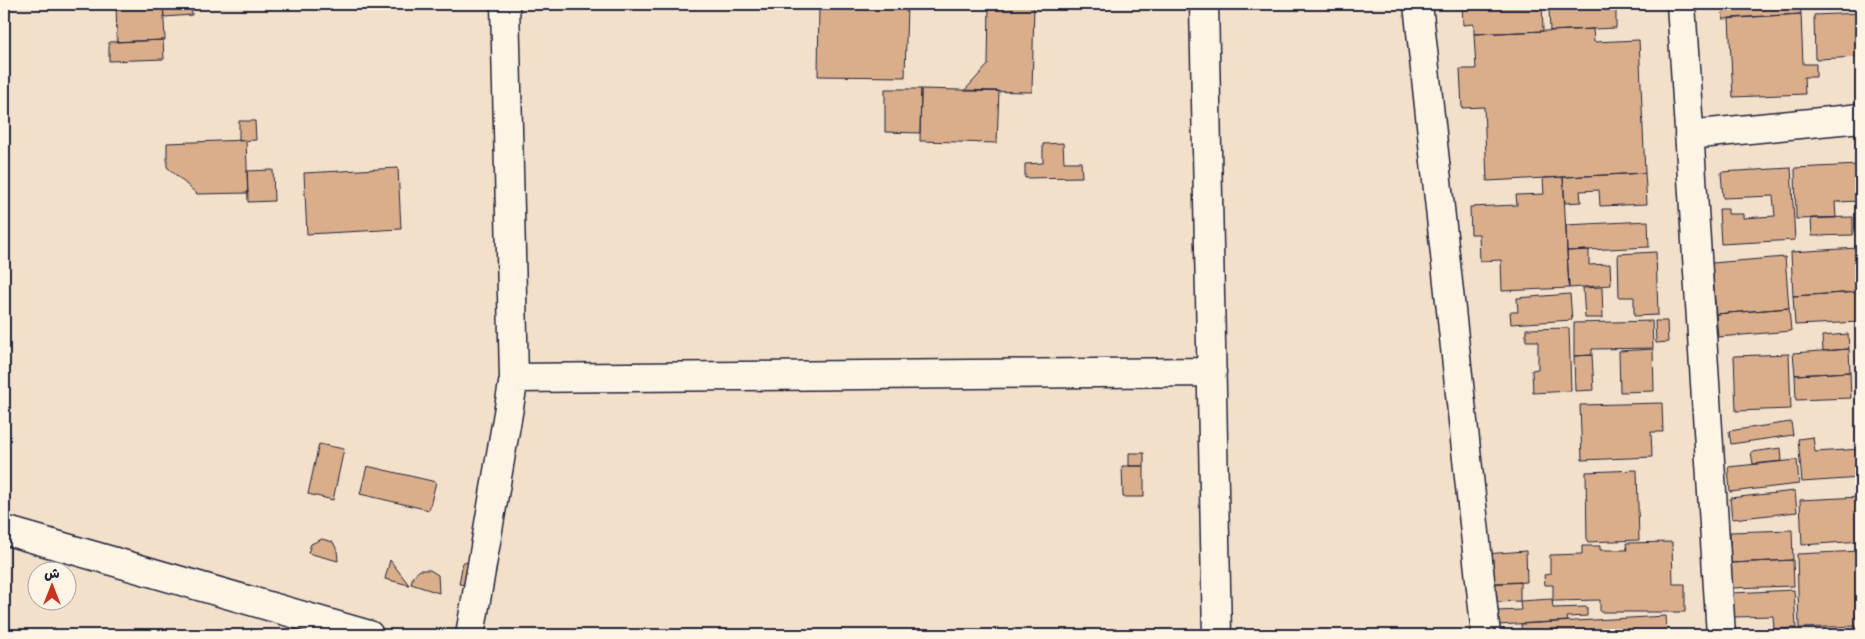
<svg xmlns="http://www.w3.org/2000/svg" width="1865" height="639" viewBox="0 0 1865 639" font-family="'Comic Neue','Playpen Sans Arabic',sans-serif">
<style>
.building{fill:#daae8b;stroke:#22223b}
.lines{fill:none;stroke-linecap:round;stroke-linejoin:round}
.minor-casing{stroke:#22223b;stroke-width:31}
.minor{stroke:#fcf5e5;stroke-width:28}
</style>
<rect width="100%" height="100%" fill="#f2e0ca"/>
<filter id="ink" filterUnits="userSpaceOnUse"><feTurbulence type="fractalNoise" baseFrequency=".02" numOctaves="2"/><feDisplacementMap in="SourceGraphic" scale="10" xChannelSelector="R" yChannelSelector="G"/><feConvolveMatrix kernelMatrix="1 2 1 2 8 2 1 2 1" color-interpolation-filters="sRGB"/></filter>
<g filter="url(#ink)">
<!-- building -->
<path class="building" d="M116,4H163L165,40L117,42Z
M163,4H191L192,15L164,17Z
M819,4H907L905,77L818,76Z
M989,4H1034L1032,92L964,91L988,65Z
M1462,4H1542L1543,31L1474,34V24L1463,25Z
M1549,4H1622L1549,7Z
M1616,4V28L1550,31L1549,7Z
M1722,4H1800L1801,14L1723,19Z
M1841,4H1861V7L1842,8Z
M1861,13V57L1815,59L1814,15Z
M1801,14L1803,64H1816V77H1804L1805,94L1733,97L1729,18Z
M1593,29L1594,42L1639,40L1645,173L1487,181L1484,107L1462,108L1460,69H1476L1474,34Z
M163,40L164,59L109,61V42Z
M885,89H921L920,133L885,132Z
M921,89L999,91L997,143L920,141Z
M239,121H255L256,140L239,141Z
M246,140L248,193L197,194L167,167V143Z
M1063,143L1064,162H1081L1082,177L1025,178V164L1043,163V144Z
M1860,165L1861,201L1835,202L1836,218L1796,219L1795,168Z
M398,168L401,229L307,234L304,173Z
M1791,168L1795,240L1721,244L1719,209H1728V214H1743V218L1775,216L1773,196L1723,198L1721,172Z
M273,170L274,201L248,202L247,171Z
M1645,173L1647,204L1600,206L1599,190L1580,191L1581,202L1565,203L1563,177Z
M1563,177L1569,288L1502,291L1501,260L1480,261L1479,234H1471L1470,207L1517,205L1516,195L1544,194L1543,178Z
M1853,217V235L1812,236L1811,218Z
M1648,221L1649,247L1567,251L1566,225Z
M1858,248L1860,292L1793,296L1791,252Z
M1589,250V265L1610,264L1611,285L1569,288L1567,251Z
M1656,252L1658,315L1634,316V297H1619L1618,254Z
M1785,257L1789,308L1716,314L1712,263Z
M1602,287L1603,318H1585L1583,288Z
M1860,292L1861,322L1795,325L1793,296Z
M1570,294L1572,320L1511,324L1510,312H1518L1517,298Z
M1789,308L1791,331L1718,337L1716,314Z
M1652,321L1653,348L1592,349V355L1574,356V323Z
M1655,321H1667L1668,342L1656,343Z
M1569,328L1571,391L1533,393L1532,370L1538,369V341H1526V329Z
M1848,334L1849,349L1823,351L1822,336Z
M1653,349L1654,391L1620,392L1619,351Z
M1849,349L1850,372L1795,375L1793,353Z
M1789,354L1791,409L1736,411L1734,356Z
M1592,355L1594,390L1575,391L1574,356Z
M1850,372L1851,398L1796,400L1795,375Z
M1662,403L1663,432H1651L1652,457L1582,460L1580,405Z
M1791,422L1793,435L1731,444L1729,431Z
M1813,437L1815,452L1861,449V478L1802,482L1798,439Z
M319,444L344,449L333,500L308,494Z
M1781,448L1782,461L1753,464L1751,452Z
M1129,453H1144V466H1129Z
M1797,460L1799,484L1730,492L1728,467Z
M367,466L436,482L429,510L360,494Z
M1122,466H1144V497H1123Z
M1637,470L1639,540L1587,542L1586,472Z
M1795,491L1797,512L1732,519L1730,498Z
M1860,497L1861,541L1802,545L1800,500Z
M1792,530L1793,560L1731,563L1730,532Z
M322,539L333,542L337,550L338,561L308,553L311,544Z
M1672,542L1673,584H1685V612H1600V600L1553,601V585H1545L1544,575L1550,574V555L1582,554V546H1600V550H1627L1626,543Z
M1526,551L1527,582L1486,584L1484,554Z
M1861,551V626L1799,628L1797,554Z
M390,560L409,585L385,579Z
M1793,560L1794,586L1732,588L1731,563Z
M463,562L472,563L468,585L459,584Z
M420,570H430L438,575L439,593L411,584L413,576Z
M1520,582V601L1497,602L1496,583Z
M1794,590L1796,628L1774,629L1773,616L1733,617L1732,593Z
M1552,599L1553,608L1587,607V616L1567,617L1568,621L1498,625L1497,611L1521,610L1520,601Z
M1666,616L1667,633L1624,635H1522L1521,624Z"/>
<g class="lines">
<!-- minor casing -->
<g class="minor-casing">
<path id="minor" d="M1204,4L1217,635
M1418,4L1486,635
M1681,4L1721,635
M1689,135L1861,118
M514,378L1212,372
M4,530L369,635
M470,635L514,378L505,4"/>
</g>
<!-- minor -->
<use href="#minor" class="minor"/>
</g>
</g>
<!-- margin -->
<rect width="1865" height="639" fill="none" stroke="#fcf5e5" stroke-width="20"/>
<rect x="10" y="10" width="1845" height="619" fill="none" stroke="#22223b" stroke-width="2" filter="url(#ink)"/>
<!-- north arrow -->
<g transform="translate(52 586)"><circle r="24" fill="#fcf5e5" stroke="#a5a1a1"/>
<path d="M0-4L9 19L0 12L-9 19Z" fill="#c8321e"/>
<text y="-8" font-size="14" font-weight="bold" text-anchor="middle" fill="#22223b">ش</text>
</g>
</svg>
